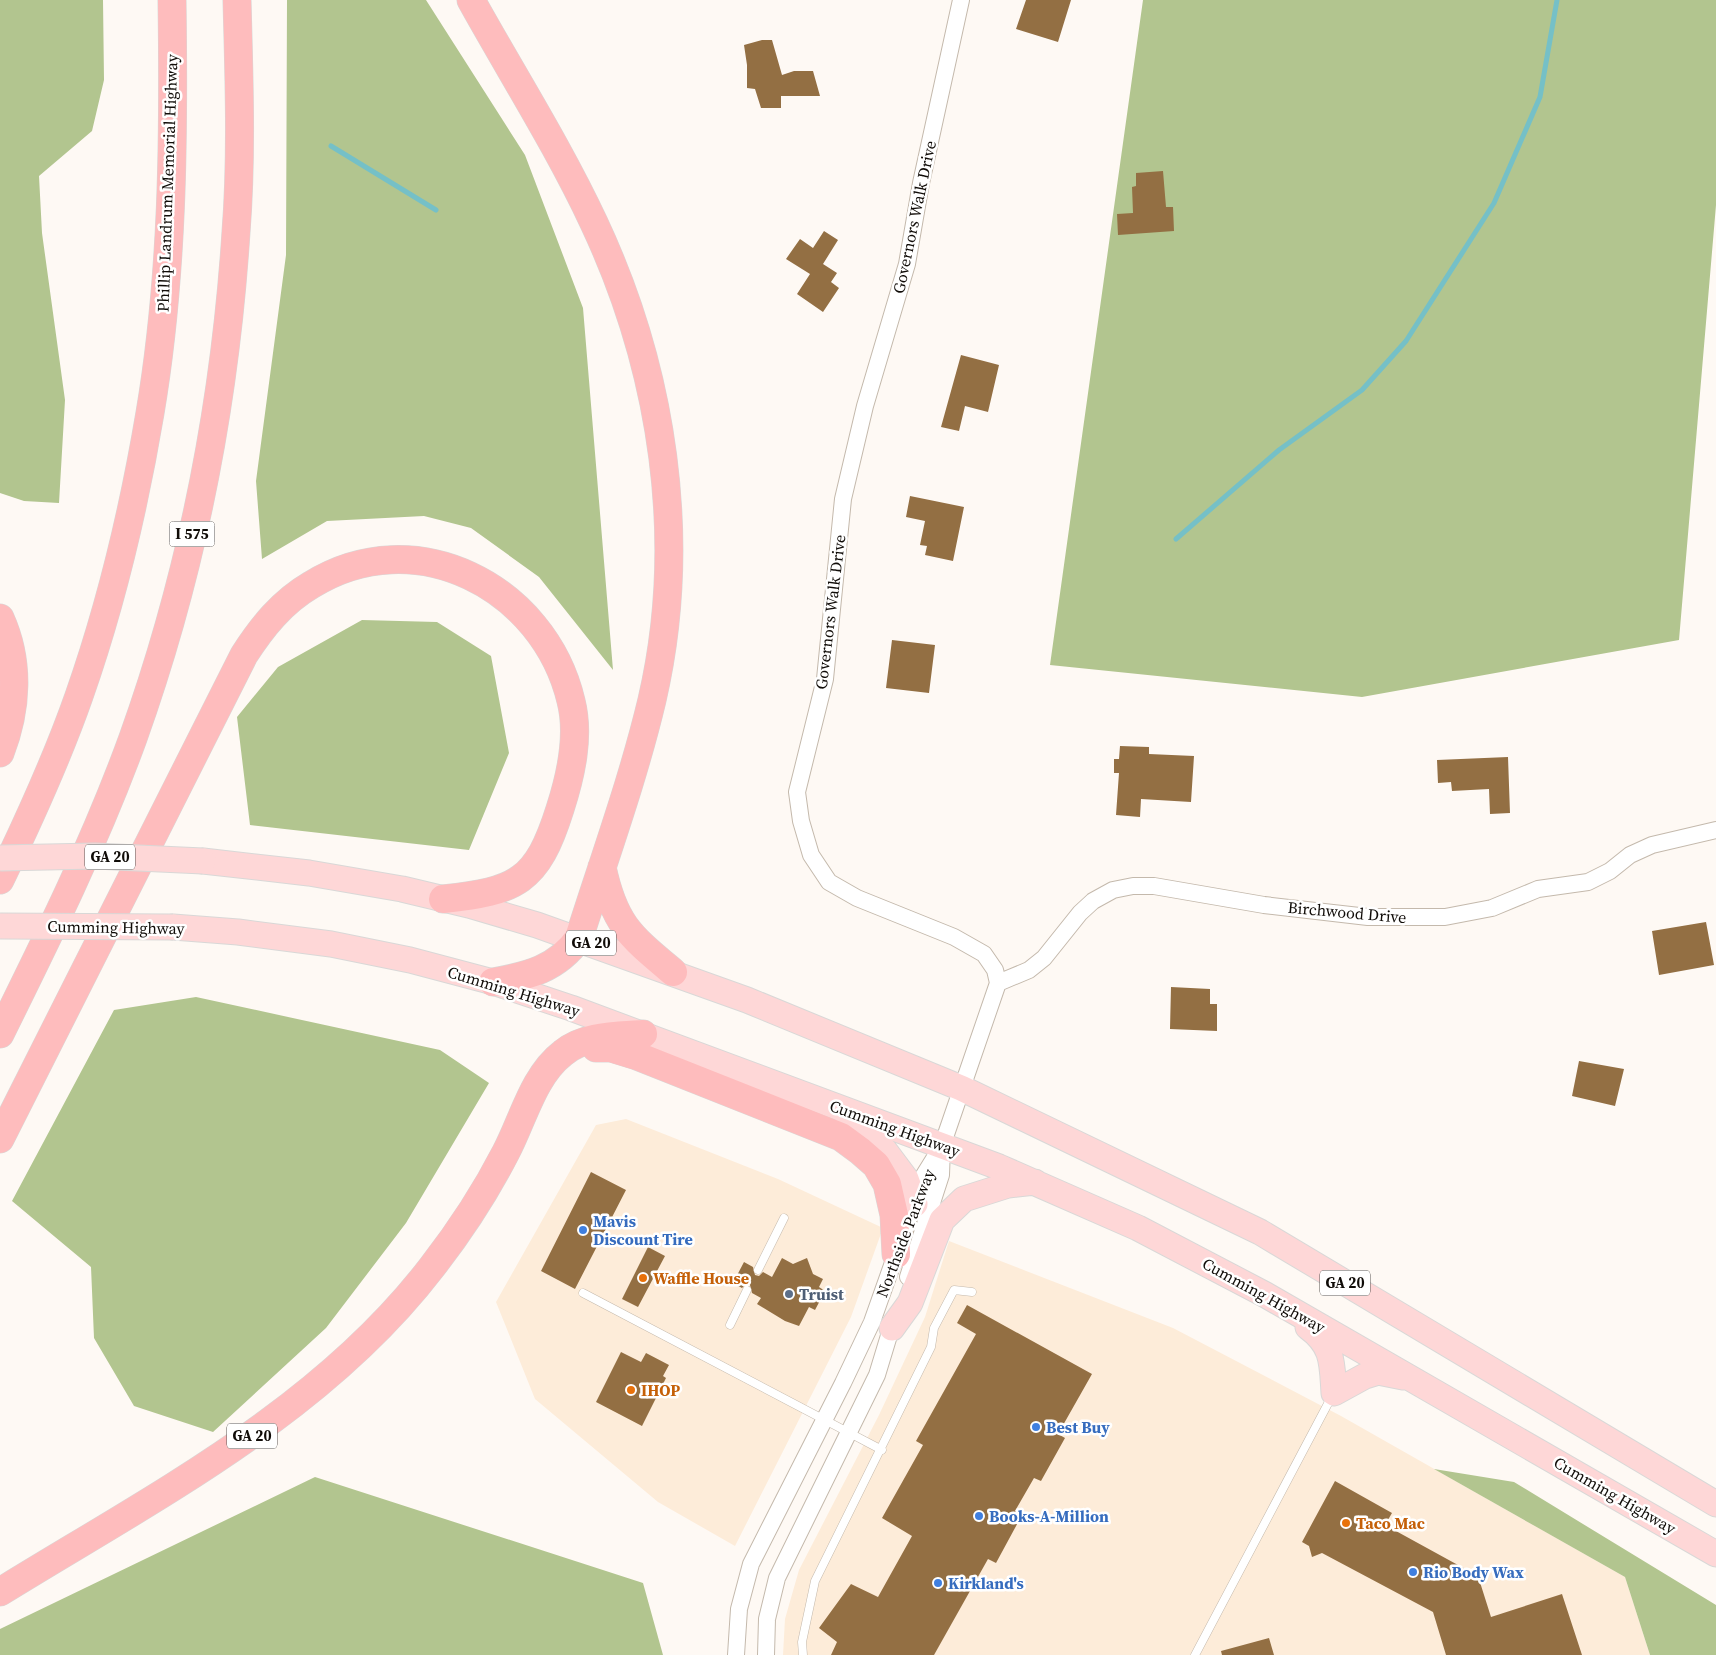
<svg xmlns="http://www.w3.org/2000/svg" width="1716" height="1655" viewBox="0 0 1716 1655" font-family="'Source Serif 4',serif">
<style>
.built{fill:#fdecd9}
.forest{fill:#b2c58f}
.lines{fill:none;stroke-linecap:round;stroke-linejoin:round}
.stream{stroke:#75c0c7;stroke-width:5}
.building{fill:#936f43}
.lane-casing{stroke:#c4b9ac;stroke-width:9}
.street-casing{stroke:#c4b9ac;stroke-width:18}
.primary-casing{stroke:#d9d8d7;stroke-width:27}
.highway-casing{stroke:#d9d8d7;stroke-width:29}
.lane{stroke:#fff;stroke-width:8}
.street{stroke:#fff;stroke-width:16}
.primary{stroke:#fed7d7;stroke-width:25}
.highway{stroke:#febcbd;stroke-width:28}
.primary-bridge-casing{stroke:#d9d8d7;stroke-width:27;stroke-linecap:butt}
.primary-bridge{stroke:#fed7d7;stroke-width:25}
.shop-dot{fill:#3f7fe0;stroke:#fff;stroke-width:2}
.food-dot{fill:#e8710a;stroke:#fff;stroke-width:2}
.service-dot{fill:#5c6f8a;stroke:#fff;stroke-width:2}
.labels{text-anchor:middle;stroke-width:5;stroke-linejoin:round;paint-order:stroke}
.shield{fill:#fff;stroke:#585552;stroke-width:1}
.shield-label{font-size:15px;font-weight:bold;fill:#100c08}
.street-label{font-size:16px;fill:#100c08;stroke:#fff}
.shop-label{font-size:16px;font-weight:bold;fill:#366cbe;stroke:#fff;text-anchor:start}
.food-label{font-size:16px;font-weight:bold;fill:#c56008;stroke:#fff;text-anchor:start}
.service-label{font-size:16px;font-weight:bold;fill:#4e5e75;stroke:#fff;text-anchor:start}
</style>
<rect width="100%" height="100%" fill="#fef9f4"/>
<!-- built -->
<path class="built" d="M626,1119L778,1179L883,1228L851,1317L735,1546L658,1502L535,1399L496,1302L596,1125Z
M949,1241L1173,1328L1341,1416L1625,1577L1650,1655H783L785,1619L799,1570L879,1415L925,1317Z"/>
<!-- forest -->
<path class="forest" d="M0,0H103L104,80L92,131L39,176L42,233L65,400L59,503L24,501L0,493Z
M287,0H426L525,155L583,308L613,670L539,577L471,528L424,516L327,521L262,559L256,481L286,255Z
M1143,0H1716V205L1679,640L1362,697L1050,665Z
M362,620L437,622L491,656L509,753L469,850L250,825L237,717L278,667Z
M196,997L440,1050L489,1083L406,1223L326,1328L213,1432L134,1406L94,1338L91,1267L12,1201L114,1010Z
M1434,1469L1514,1482L1716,1605V1655H1650L1625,1577Z
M315,1477L643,1583L663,1655H0V1629Z"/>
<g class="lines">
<!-- stream -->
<path class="stream" d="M331,146L436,210
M1176,539L1279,450L1362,390L1406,341L1494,203L1540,97L1557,0"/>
</g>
<!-- building -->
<path class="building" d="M1026,0H1071L1058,42L1016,29Z
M762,40H772L782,75L794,71H813L820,96H781V108H761L755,89L747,88V65L744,45Z
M1163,171L1166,207H1173L1174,231L1118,235L1117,214L1133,213L1132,187L1136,186V173Z
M824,231L838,240L823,264L837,273L831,282L839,288L823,312L797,294L810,274L786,259L800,239L813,248Z
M961,355L999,365L988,412L965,406L959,431L941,427Z
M910,496L964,507L953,561L925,555L927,546L920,545L925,521L906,517Z
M892,640L935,645L929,693L886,688Z
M1120,746L1149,747V754L1194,756L1191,802L1141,799L1140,817L1116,815L1119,773H1114V759H1119Z
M1508,757L1510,813L1490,814L1489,789L1452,791L1451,782L1438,783L1437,760Z
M1706,922L1714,965L1659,975L1652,931Z
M1171,987L1210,989V1004H1217V1031L1170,1029Z
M1579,1061L1624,1069L1615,1106L1572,1096Z
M591,1172L626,1190L575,1289L541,1271Z
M648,1247L665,1256L638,1307L622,1299Z
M782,1258L793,1264L807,1258L813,1274L823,1279L819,1287L825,1291L815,1310L809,1307L799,1326L785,1321L757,1304L761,1298L752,1293L750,1285L746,1284L742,1288L733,1283L744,1262L753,1267L755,1275L759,1276L763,1272L772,1277Z
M967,1305L1092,1374L1058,1434L1065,1438L1041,1481L1034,1478L1015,1511L1022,1515L996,1563L988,1559L934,1655H831L837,1642L819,1628L851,1584L878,1597L912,1536L882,1518L923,1445L916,1441L976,1334L957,1323Z
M621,1352L641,1362L646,1353L669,1365L663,1376L666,1378L642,1426L596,1402Z
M1335,1481L1392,1513L1385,1525L1478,1576L1491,1617L1562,1594L1582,1655H1446L1433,1612L1322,1553L1312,1557L1309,1546L1302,1542Z
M1269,1638L1274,1655H1222L1221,1651Z"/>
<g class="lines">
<!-- lane casing -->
<g class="lane-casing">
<path id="lane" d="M758,1270L784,1218
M583,1293L882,1450
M730,1325L747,1290
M803,1655L802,1642L815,1581L931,1347L934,1328L954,1290L972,1292
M1195,1655L1332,1396"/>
</g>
<!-- street casing -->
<g class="street-casing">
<path id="street" d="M998,983L1029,970L1044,958L1080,913L1093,901L1113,890L1133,886H1154L1264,905L1368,917H1445L1492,908L1538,889L1588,882L1610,871L1630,855L1652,845L1716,830
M908,1277L941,1175L942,1147
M736,1655L739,1609L751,1564L843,1383L872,1322L924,1175L942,1146L998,983L995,970L984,954L954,937L857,898L829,882L811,855L801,821L797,792L825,679L843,499L865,406L907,264L921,183L961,0
M766,1655L767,1619L777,1578L877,1375L894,1319"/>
</g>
<!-- primary casing -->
<g class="primary-casing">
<path id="primary" d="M203,861L309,873L402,889L469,905L537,925L747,1000L961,1088L1260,1232L1716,1504
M173,927L238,932L331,944L410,960L493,982L571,1008L999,1167L1138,1228L1264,1294L1716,1554
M847,1116L885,1151L906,1179L915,1204
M1308,1327C1334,1346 1332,1364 1334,1393L1365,1376L1378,1372L1403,1377
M892,1328L910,1303L942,1220L964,1199L1008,1185L1035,1182"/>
</g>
<!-- highway casing -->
<g class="highway-casing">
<path id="highway" d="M471,0C512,74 558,146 594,223C663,370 689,540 652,700C633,780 604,859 579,938C557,969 528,976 493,982
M0,618C20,662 17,709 0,753
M602,867C614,924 630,936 673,972
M0,880C29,820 57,759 79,696C111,605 134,508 150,413C173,277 174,138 172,0
M0,1034C48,937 96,840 133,738C191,576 225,404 236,232C242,155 239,77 237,0
M596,1048H611L637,1056L841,1137L860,1151L876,1165L887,1184L894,1215L896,1254
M0,1139L244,655C262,627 282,602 311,585C415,520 544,587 571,701C580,736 571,775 560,809C537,882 517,891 443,899
M0,1592C152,1498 321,1412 432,1267C460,1231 485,1193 506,1152C523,1120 533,1076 563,1053C584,1035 617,1036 643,1034"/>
</g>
<!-- lane -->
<use href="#lane" class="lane"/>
<!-- street -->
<use href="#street" class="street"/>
<!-- primary -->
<use href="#primary" class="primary"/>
<!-- highway -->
<use href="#highway" class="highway"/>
<!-- primary-bridge casing -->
<g class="primary-bridge-casing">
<path id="primary-bridge" d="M0,858L95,856L203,861
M0,926L173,927"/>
</g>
<!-- primary-bridge -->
<use href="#primary-bridge" class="primary-bridge"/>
</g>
<!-- markers -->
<g class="shop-dot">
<circle cx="583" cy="1230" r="5"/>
<circle cx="1036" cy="1427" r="5"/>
<circle cx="979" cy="1516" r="5"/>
<circle cx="1413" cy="1572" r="5"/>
<circle cx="938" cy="1583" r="5"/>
</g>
<g class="food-dot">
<circle cx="643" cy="1278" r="5"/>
<circle cx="631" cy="1390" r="5"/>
<circle cx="1346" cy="1523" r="5"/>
</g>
<circle class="service-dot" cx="789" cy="1294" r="5"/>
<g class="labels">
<!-- shield labels -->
<g class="shield">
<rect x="169.5" y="521.5" width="45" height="25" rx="4"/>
<rect x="85" y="844.5" width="50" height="25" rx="4"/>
<rect x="566" y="930.5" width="50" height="25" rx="4"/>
<rect x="1320" y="1270.5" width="50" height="25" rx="4"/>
<rect x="227" y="1423.5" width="50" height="25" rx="4"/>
</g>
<g class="shield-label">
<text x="192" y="539">I 575</text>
<text x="110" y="862">GA 20</text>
<text x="591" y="948">GA 20</text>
<text x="1345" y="1288">GA 20</text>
<text x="252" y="1441">GA 20</text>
</g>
<!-- street labels -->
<g class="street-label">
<text transform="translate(167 183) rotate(-88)" y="6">Phillip Landrum Memorial Highway</text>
<text transform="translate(914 217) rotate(-78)" y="6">Governors Walk Drive</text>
<text transform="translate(830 612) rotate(-83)" y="6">Governors Walk Drive</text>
<text transform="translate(1347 912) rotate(5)" y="6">Birchwood Drive</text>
<text transform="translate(116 927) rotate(1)" y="6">Cumming Highway</text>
<text transform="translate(514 991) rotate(17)" y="6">Cumming Highway</text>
<text transform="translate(895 1128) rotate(20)" y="6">Cumming Highway</text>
<text transform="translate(905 1233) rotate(-69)" y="6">Northside Parkway</text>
<text transform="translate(1264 1295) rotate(29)" y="6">Cumming Highway</text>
<text transform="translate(1615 1495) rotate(30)" y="6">Cumming Highway</text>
</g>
<!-- shop labels -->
<g class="shop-label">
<text x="593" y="1227">Mavis<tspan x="593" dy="18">Discount Tire</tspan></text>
<text x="1046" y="1433">Best Buy</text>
<text x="989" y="1522">Books-A-Million</text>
<text x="1423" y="1578">Rio Body Wax</text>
<text x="948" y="1589">Kirkland's</text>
</g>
<!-- food labels -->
<g class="food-label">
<text x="653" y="1284">Waffle House</text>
<text x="641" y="1396">IHOP</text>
<text x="1356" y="1529">Taco Mac</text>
</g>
<!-- service labels -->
<g class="service-label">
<text x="799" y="1300">Truist</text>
</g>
</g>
</svg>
